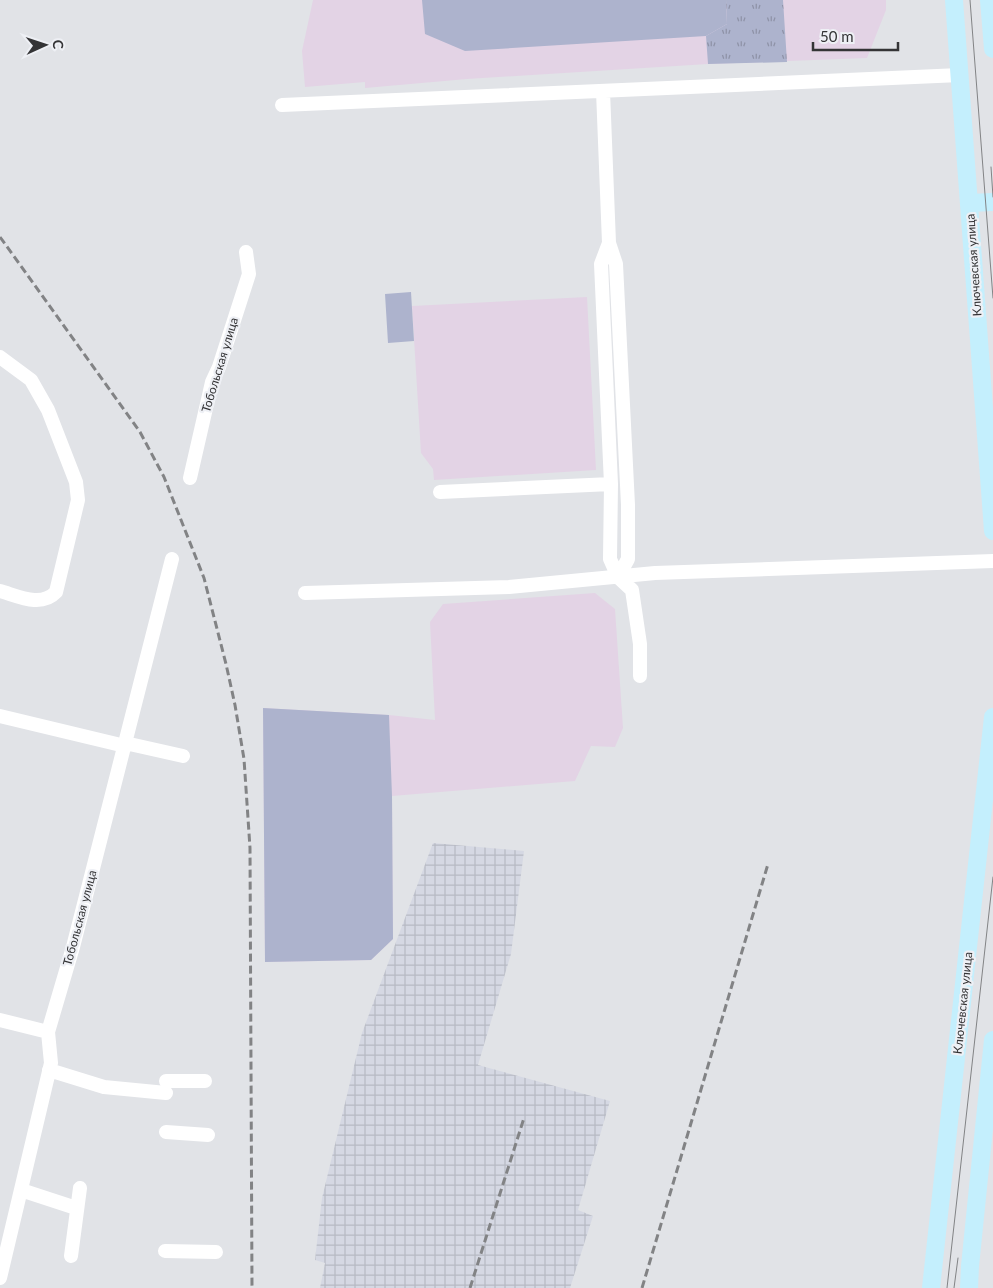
<svg xmlns="http://www.w3.org/2000/svg" width="993" height="1288" viewBox="0 0 993 1288" font-family="Lato,sans-serif">
<style>
.industrial{fill:url(#industrial-grid)}
.education{fill:#e3d3e5}
.park{fill:url(#park-tufts)}
.pitch{fill:#adb3cd}
.lines{fill:none;stroke-linecap:round;stroke-linejoin:round}
.minor{stroke:#fff;stroke-width:14}
.major{stroke:#c4effd;stroke-width:18}
.tram{stroke:#828385;stroke-width:1}
.rail{stroke:#828385;stroke-width:3;stroke-dasharray:8 4;stroke-linecap:butt}
.labels{text-anchor:middle;stroke-width:4.5;stroke-linejoin:round;paint-order:stroke}
.street-label{font-size:12px;fill:#343436;stroke:#eef0f5}
</style>
<defs>
<pattern id="industrial-grid" width="8" height="8" patternUnits="userSpaceOnUse" patternTransform="scale(1.25)"><rect width="8" height="8" fill="#d5d8e3"/><path d="M0 4h8M4 0v8" fill="none" stroke="#b7bac3"/></pattern>
<pattern id="park-tufts" width="24" height="20" patternUnits="userSpaceOnUse" patternTransform="scale(1.25)"><rect width="24" height="20" fill="#adb3cd"/><path d="M3 7l-1-3M5 7V3M7 7l1-3M15 17l-1-3M17 17v-4M19 17l1-3" fill="none" stroke="#8e92a7"/></pattern>
</defs>
<rect width="100%" height="100%" fill="#e1e3e7"/>
<!-- industrial -->
<path class="industrial" d="M433,843L524,851L511,954L478,1065L610,1101L578,1210L593,1216L570,1288H320L325,1263L315,1260L322,1198L362,1033Z"/>
<!-- education -->
<path class="education" d="M313,0H886V10L867,58L708,64L467,79L365,88V82L305,87L302,51Z
M587,297L596,470L434,480L433,469L421,453L412,306Z
M595,593L615,609L623,728L615,747L591,746L575,781L392,796L393,939L371,960L265,962L263,708L389,715L435,720L430,622L443,604Z"/>
<!-- park -->
<path class="park" d="M726,0H783L787,62L708,64L706,36L727,24Z"/>
<!-- pitch -->
<path class="pitch" d="M422,0H726L727,24L706,36L465,51L425,34Z
M411,292L414,341L388,343L385,294Z
M263,708L389,715L392,796L393,939L371,960L265,962Z"/>
<g class="lines">
<!-- minor -->
<path class="minor" d="M603,91L609,243L616,264L628,505V559L618,577
M282,105L960,75
M609,243L601,264L611,484L610,559L618,577L632,590L640,644V676
M0,357L31,380L48,410L76,482L78,500L56,592C41,608 18,596 0,591
M190,478L212,382L219,367L249,274L246,252
M440,492L611,484
M305,593L509,587L655,573L993,561
M0,716L125,746
M125,743L183,756
M0,1020L48,1032
M49,1070L104,1087L166,1093
M166,1081H205
M166,1132L208,1135
M21,1190L76,1208
M165,1251L216,1252
M71,1256L80,1188
M0,1278L51,1063L48,1032L73,947L172,559"/>
<!-- major -->
<path class="major" d="M954,0L993,531
M989,0L993,49
M969,203L993,202
M931,1288L993,717
M969,1288L970,1266L993,1040"/>
<!-- tram -->
<path class="tram" d="M970,0L993,298
M991,167L993,197
M947,1288L993,877
M954,1288L958,1258"/>
<!-- rail -->
<path class="rail" d="M0,237L140,432L164,477L204,578L226,664L235,705L244,759L250,848L252,1288
M470,1288L524,1118
M642,1288L768,864"/>
</g>
<g class="labels">
<!-- street labels -->
<g class="street-label">
<text transform="translate(974 265) rotate(-94)" y="4">Ключевская улица</text>
<text transform="translate(220 365) rotate(-73)" y="4">Тобольская улица</text>
<text transform="translate(80 918) rotate(-75)" y="4">Тобольская улица</text>
<text transform="translate(963 1003) rotate(-84)" y="4">Ключевская улица</text>
</g>
</g>
<!-- north arrow -->
<g transform="translate(45 45) rotate(87)" stroke="#eef0f5" stroke-width="4" paint-order="stroke">
<path d="M0-4L9 19L0 12L-9 19Z" fill="#343436"/>
<text y="-8" font-size="14" font-weight="bold" text-anchor="middle" fill="#343436">С</text>
</g>
<!-- scale -->
<path d="M813 42v8h85v-8" fill="none" stroke="#343436" stroke-width="2.5"/>
<text x="820" y="42" font-size="15" fill="#343436" stroke="#eef0f5" stroke-width="4" paint-order="stroke">50 m</text>
</svg>
